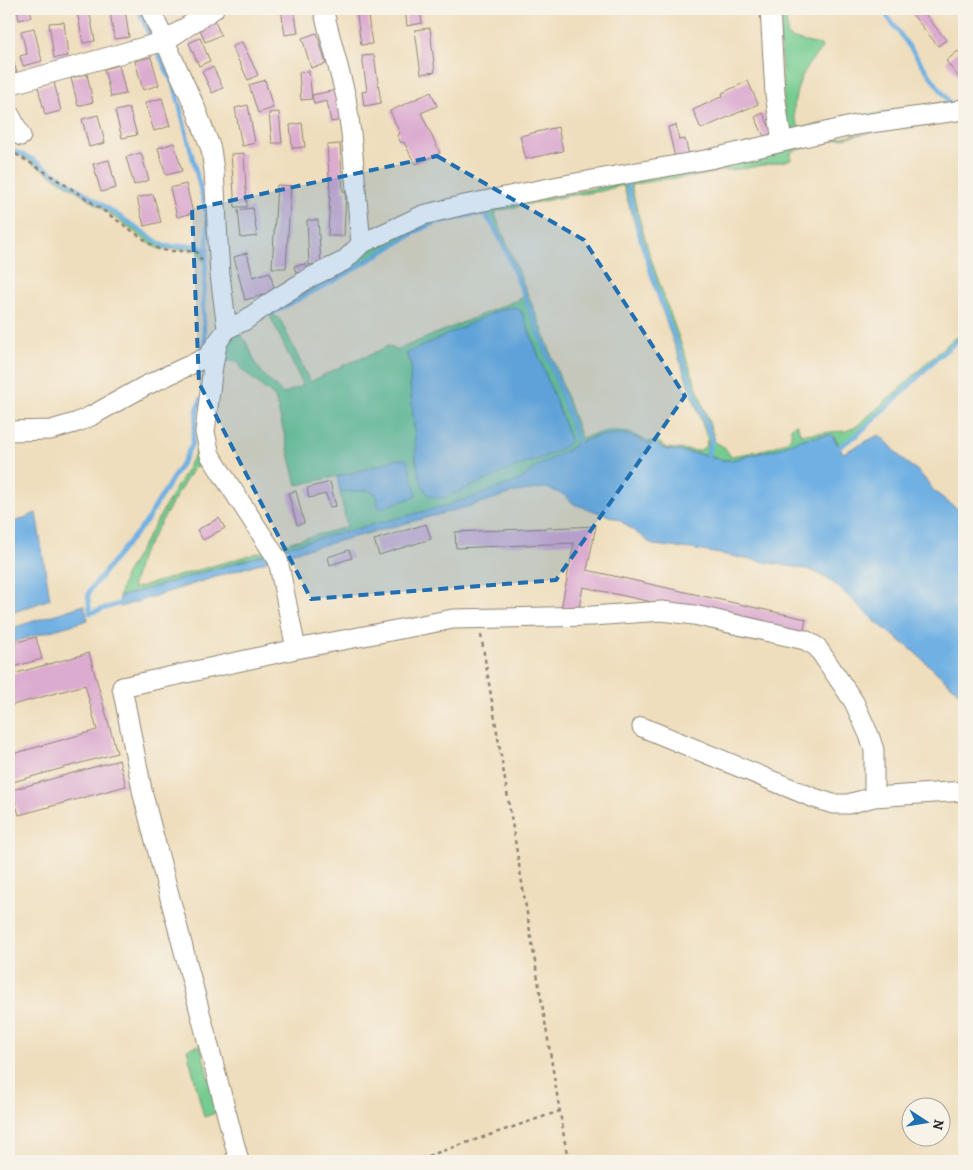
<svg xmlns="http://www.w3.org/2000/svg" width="973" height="1170" viewBox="0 0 973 1170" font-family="Alegreya,serif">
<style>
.green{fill:#75cc90;stroke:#507c5e;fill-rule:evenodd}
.water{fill:#6fb0e3;stroke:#4d6e87}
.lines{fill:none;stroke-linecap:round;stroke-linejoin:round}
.stream{stroke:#6fb0e3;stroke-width:4.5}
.building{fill:#dcacd0}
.minor-casing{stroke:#8d8474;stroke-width:21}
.path{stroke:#8d8474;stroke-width:2.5;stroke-dasharray:4 4;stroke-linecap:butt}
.minor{stroke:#fff;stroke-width:19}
.marked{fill:#1f6fb2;fill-opacity:0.2;stroke:#1f6fb2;stroke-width:4;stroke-dasharray:10 6;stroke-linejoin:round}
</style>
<rect width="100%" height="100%" fill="#f7f3e8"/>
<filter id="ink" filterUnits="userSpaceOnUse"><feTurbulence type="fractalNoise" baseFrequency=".02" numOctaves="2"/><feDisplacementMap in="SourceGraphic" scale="10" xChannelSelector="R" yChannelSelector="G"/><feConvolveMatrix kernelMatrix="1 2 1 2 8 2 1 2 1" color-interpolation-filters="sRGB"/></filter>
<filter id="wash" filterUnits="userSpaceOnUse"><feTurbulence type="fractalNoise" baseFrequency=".0096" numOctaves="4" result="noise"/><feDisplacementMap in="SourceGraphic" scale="20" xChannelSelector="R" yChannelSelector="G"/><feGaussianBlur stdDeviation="1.12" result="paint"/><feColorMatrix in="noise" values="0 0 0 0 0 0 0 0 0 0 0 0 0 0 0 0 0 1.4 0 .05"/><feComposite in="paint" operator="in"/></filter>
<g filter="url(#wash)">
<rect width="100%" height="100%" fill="#efdebd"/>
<!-- green -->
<path class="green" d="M778,9H785L788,37L801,41L821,45L822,48C815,56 808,64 803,74C798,85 790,110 796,121C797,124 799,126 801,128L902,109L947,102L951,109L786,136Z
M958,116L964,124V129L956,120C901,128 844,134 791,152V160L747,168L719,171L693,177L665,179L631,185C638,215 646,245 656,274C675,329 696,383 714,437L715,442C722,445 727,449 730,456C741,455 784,447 790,438C792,435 791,430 791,427L797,424L800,433L804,434L846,431L857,426L906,383L935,355L964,330V334L936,358L867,425L855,436L839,445L835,438L827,435L802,439L777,449L731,460H723L708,456L712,439L659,292L642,239L626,184L625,185L651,274L710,439L705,456L699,454L670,450L651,444L594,437L578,443L569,412L536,320L506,248L491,220L485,214L477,213L457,216L438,221L418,229L340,276L271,312L376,245L424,220L768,156L809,143ZM623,185L655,290L708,440L706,441L707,443L706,446L699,451L666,448L659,442L647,441L630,433L621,431H606L581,438L541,326L495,215L497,211L506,209L567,196L602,191Z
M9,146L14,151L31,160L73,186L163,247C177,249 192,240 204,251L203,261L197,251L187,249L162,250L155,247L85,196L42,169L9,149Z
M524,297L550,366L575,439V444L573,447L536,467L520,480L465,500L457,501L453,504L277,549L275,546L347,527L340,492L367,490L376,494L379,509L396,459C364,471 330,478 297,485L275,397L242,370L238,361H217L226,338L240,333L249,347L255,363L263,374L283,394L303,385L270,316L274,314L281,321L310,382L344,365L370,355L388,346L397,350ZM516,308L522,312L569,436V441C555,454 543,457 525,464C498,474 472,485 446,497L440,498C428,483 411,469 416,448L410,383L411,364L406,354L503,309Z
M201,445L205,464L199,465L193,468L140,558L132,589L265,551L266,554L119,597L125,576L187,469L194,455Z
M200,1045L218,1112L204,1117L187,1049Z"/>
<!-- water -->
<path class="water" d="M511,307L516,308L522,312L569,436L570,441L566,446L559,450L540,459L526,463L446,497C440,498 431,499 427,493C421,487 414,456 416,448L410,383L411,364L410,360L406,354L497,311Z
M611,434H623L634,437L650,444H656L664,449L670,450L699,454L723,460H731L777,449L802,439L827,435H832L843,453L879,435L888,443L905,462L918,471L929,484L933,490L950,504L964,513V697L911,649L872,619L854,601L830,580L811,570L692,549L653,545L618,519L574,504L564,495L546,488L516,492L471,506L320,546L280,555L277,549L453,504L457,501L465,500L520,480L536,467L581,442L594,437Z
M396,459H407L417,496L379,509L376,494L367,490L340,492L337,477L380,465Z
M36,513L50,599L9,614V524Z
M266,554L270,560L120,607L119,597Z
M84,605L88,620L9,643V629Z"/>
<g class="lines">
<!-- stream -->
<path class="stream" d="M138,9L150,36
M882,9L953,107
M156,49L175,88L206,211L208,229L203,307L205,350
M9,145L14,151L32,159L73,185L164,246C181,249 189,239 207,251
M627,185L641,240L658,293L712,440L707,456
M269,311L270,314L341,277L419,230L438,222L477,214L485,215C499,231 508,256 516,276C540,331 560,387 578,444
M839,447L856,436L903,392L937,358L964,335
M90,612L88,596L90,590L123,549L146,522L159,500L184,460L192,444L198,406L201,399
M90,613L125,602"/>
</g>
<g id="blocks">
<!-- building -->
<path class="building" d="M17,9H30L32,17L19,20Z
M89,9L95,41L83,43L77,11Z
M120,9H125L129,37L114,39L110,10Z
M281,9H294L298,33L285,35Z
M356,9H367L372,44L361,45Z
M405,9H420L422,23L407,26Z
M908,9H921L946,40L938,46Z
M212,15L221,35L205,42L197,21Z
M64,22L68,56L54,58L49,23Z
M34,28L42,61L23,66L20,56L27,54L21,31Z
M430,28L435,72L421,74L415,30Z
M317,33L326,64L311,68L302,38Z
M200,38L210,61L199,66L189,43Z
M242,42L258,75L248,80L232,47Z
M9,48L17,73L9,76Z
M958,51L964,59V84L946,61Z
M374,55L381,103L364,106L362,92L367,91L362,56Z
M151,57L159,85L143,90L135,61Z
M119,65L126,94L111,97L104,69Z
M213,67L223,88L212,93L202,71Z
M309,71L312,99L301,100L299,72Z
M87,74L93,102L78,106L71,78Z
M265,80L273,108L258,113L249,85Z
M748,81L758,104L701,129L693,110L723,96L722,93Z
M54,82L61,111L45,115L38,87Z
M336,90L342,120L331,122L327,101L314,104L312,95Z
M431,92L437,106L421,113L440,153L415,164L404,142L401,143L397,135L400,134L390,111Z
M162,98L170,126L154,131L145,103Z
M248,105L255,143L242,146L235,108Z
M129,108L137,135L122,138L115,111Z
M279,112L282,143H272L269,113Z
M763,113L774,137L766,141L755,117Z
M98,115L105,143L89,147L82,119Z
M302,123L305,147L292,148L290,125Z
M676,125L679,140L685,139L689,155L675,158L668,127Z
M558,127L563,151L526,159L520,136Z
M174,143L182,171L166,175L158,148Z
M340,144L343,191H346L344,236H328L330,191L327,145Z
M141,153L149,180L134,185L126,157Z
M244,153L247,207H235L231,154Z
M109,160L116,188L101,192L93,164Z
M186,184L193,213L177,217L170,188Z
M277,185L291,186L286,268H272Z
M153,194L161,222L144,226L137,198Z
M253,208L257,236L241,238L238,210Z
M307,220H318L321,264L309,265Z
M247,253L253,277L270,272L275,292L245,300L234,257Z
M306,264L308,271L296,273L294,266Z
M330,482L336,506L330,507L326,494L309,498L307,488Z
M296,491L304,523L297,525L288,493Z
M219,518L225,528L203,540L197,530Z
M426,524L431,539L379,555L374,540Z
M596,526L587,570L806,619L803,635L583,587L578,613L561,609L574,543L456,548L455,532Z
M349,550L352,558L330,565L328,557Z
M36,637L42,659L9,668V644Z
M89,653L117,753L9,783V755L97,730L85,685L9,706V675Z
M119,760L126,786L19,815L12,790Z"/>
</g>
</g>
<g filter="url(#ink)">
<use href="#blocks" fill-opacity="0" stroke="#8d8474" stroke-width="1"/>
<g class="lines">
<!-- minor casing -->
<g class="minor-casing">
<path id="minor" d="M150,9L195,107L211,149L214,171L220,275L227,329
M323,9L346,97L351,133L361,244
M770,9L775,94L782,142
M9,85L165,41L214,9
M9,113L21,136
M217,345L213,366L205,432L210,455L278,560L296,649
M9,431L51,430L78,422L91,416L145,386L207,357L227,329L244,321L274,300L311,277L344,261L361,244L423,215L464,205L559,186L710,159L782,142L856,125L957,111L964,108
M642,727L814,798L833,804H848L874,797L964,791
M239,1161L143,795L122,687L296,649L453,619L592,616L662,611L694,615L805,640L817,647L854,702L869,735L874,750V797"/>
</g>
<!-- path -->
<path class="path" d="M9,150L42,170L84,197L155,247C169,254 181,249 197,252L203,263
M481,635L568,1161
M413,1161L560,1111"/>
<!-- minor -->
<use href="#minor" class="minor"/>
</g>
</g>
<!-- marked area -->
<path class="marked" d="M437,156L584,240L685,396L556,580L311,599L199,383L192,209Z"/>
<!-- margin -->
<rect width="973" height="1170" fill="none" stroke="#f7f3e8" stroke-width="30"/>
<!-- north arrow -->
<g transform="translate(926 1122) rotate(102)"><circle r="24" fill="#f7f3e8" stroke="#a5a39c"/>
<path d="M0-4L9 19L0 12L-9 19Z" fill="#1f6fb2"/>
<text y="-8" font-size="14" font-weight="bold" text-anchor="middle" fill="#2b2b2b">N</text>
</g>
</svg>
